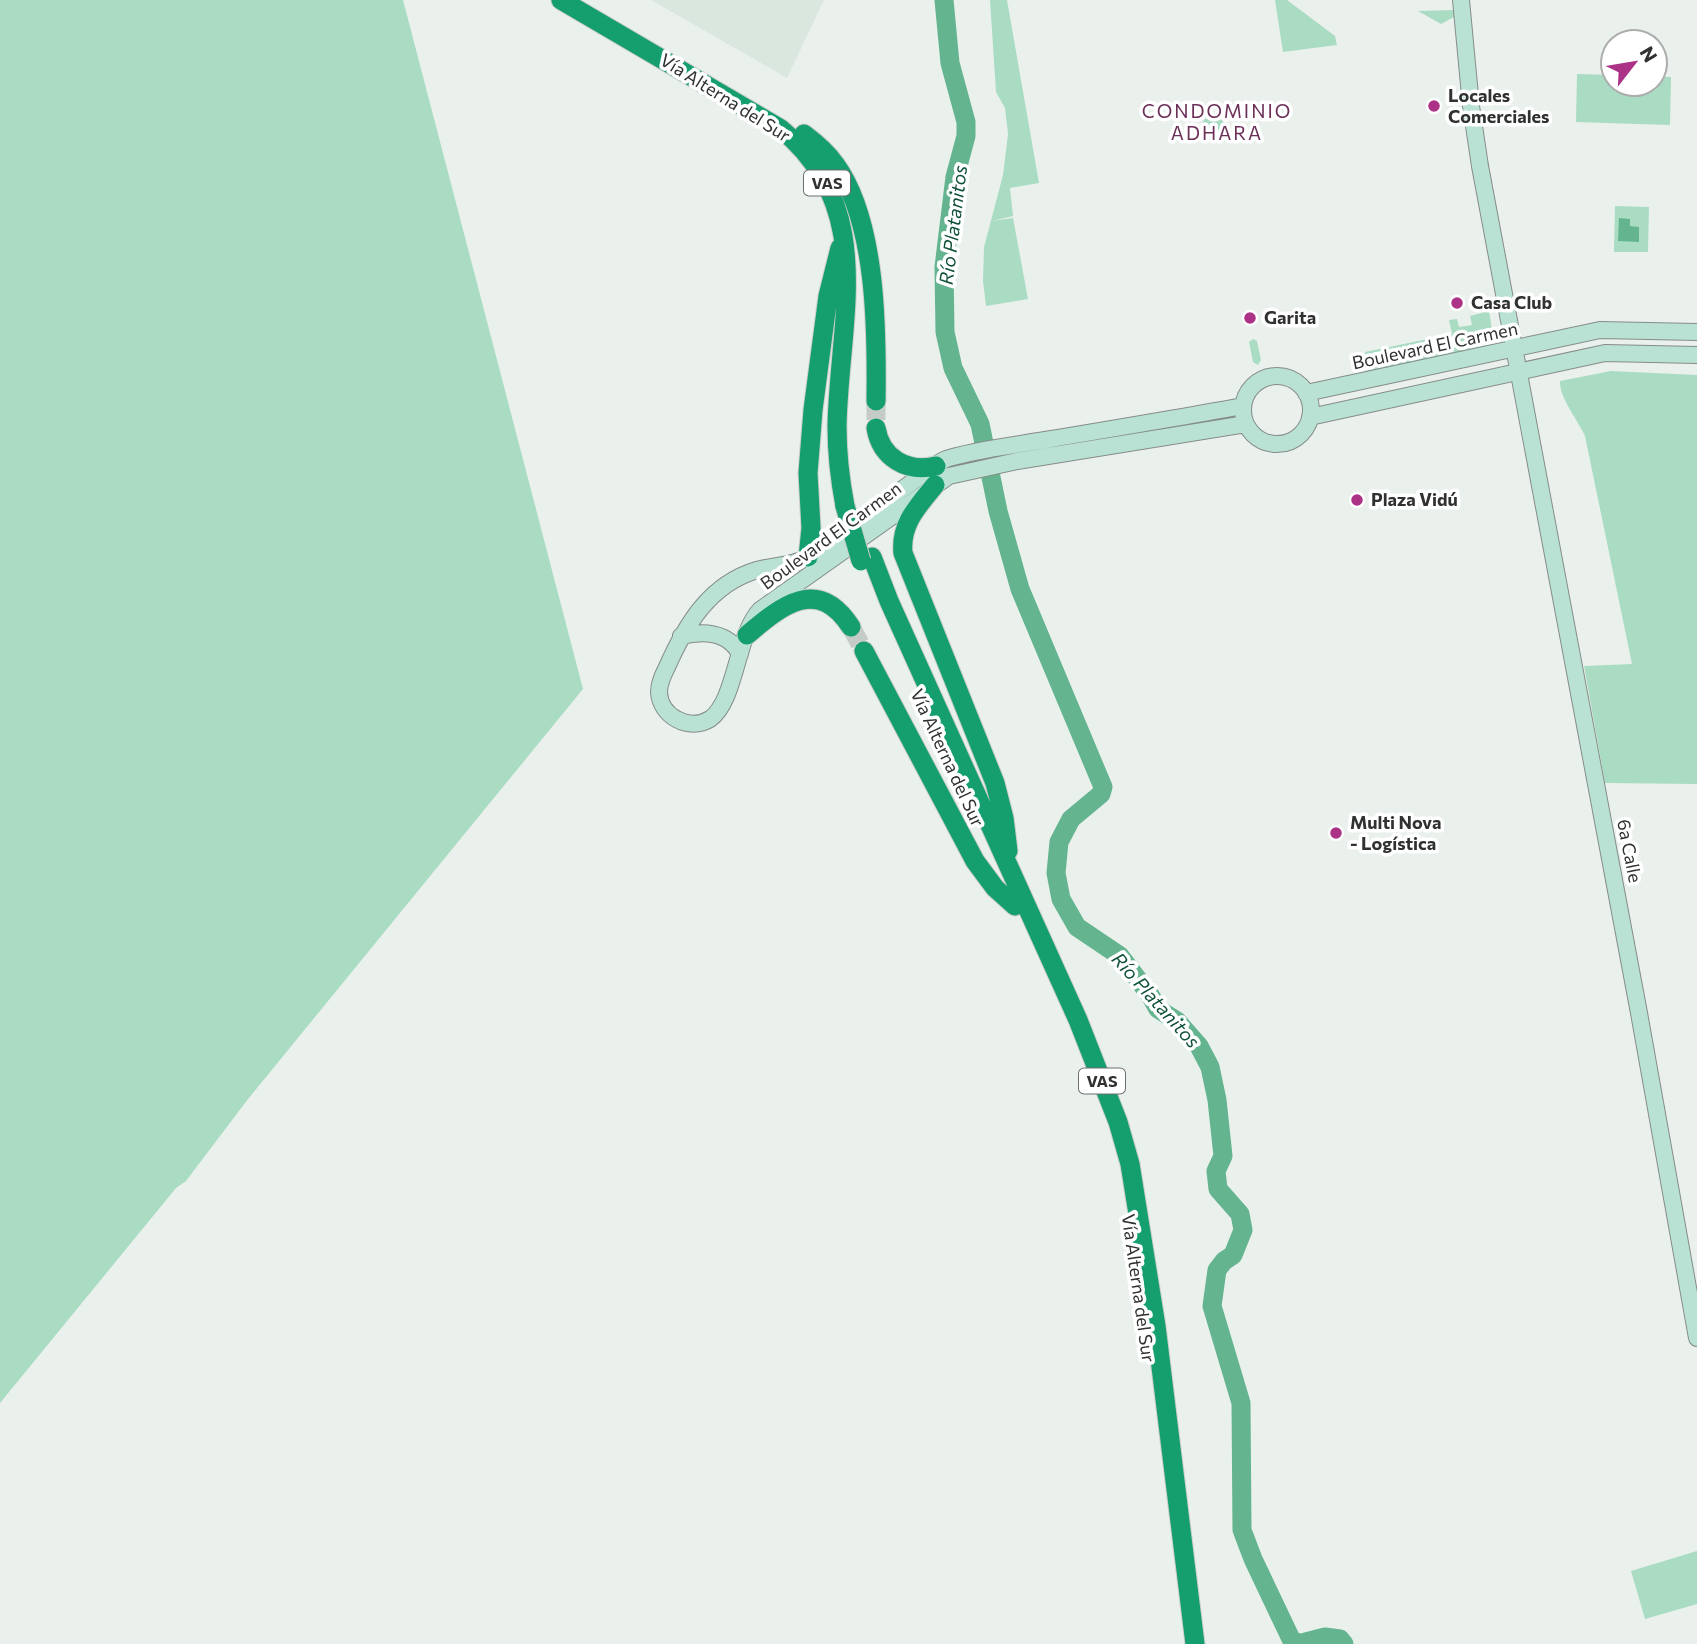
<svg xmlns="http://www.w3.org/2000/svg" width="1697" height="1644" viewBox="0 0 1697 1644" font-family="Commissioner,sans-serif">
<style>
.built{fill:#dae7df}
.green{fill:#a9dcc2}
.water{fill:#63b48f}
.lines{fill:none;stroke-linecap:round;stroke-linejoin:round}
.river{stroke:#63b48f;stroke-width:19}
.highway-tunnel{stroke:#c5cbc7;stroke-width:19;stroke-dasharray:19 10;stroke-linecap:butt}
.secondary-casing{stroke:#868c88;stroke-width:18}
.highway-casing{stroke:#cdcecd;stroke-width:21}
.secondary{stroke:#b9e2d4;stroke-width:16}
.highway{stroke:#159f6f;stroke-width:19}
.highway-bridge-casing{stroke:#cdcecd;stroke-width:21;stroke-linecap:butt}
.highway-bridge{stroke:#159f6f;stroke-width:19}
.poi-dot{fill:#ac3287;stroke:#fff;stroke-width:2.5}
.labels{text-anchor:middle;stroke-width:7;stroke-linejoin:round;paint-order:stroke}
.shield{fill:#fff;stroke:#6d706e;stroke-width:2}
.shield-label{font-size:16px;font-weight:bold;fill:#2f3230}
.poi-label{font-size:18px;font-weight:bold;fill:#2f3230;stroke:#fff;text-anchor:start}
.street-label{font-size:18px;fill:#2f3230;stroke:#fff}
.neighbourhood-label{font-size:19px;letter-spacing:2px;fill:#6c3058;stroke:#fff}
.water-label{font-size:19px;font-style:italic;fill:#105138;stroke:#fff}
</style>
<rect width="100%" height="100%" fill="#eaf1ed"/>
<!-- built -->
<path class="built" d="M651,0H824L787,78Z"/>
<!-- green -->
<path class="green" d="M0,0H403L583,689L248,1099L186,1181L176,1188L0,1403Z
M990,0H1007L1039,183L1010,188L1013,216L992,221L1013,218L1028,299L986,306L983,281L984,247L1003,175L1008,134L1005,108L996,92Z
M1275,0H1287L1335,36L1337,45L1283,52Z
M1454,10V17L1441,24L1418,11Z
M1577,74L1613,75V84H1655V76L1671,77L1670,125L1576,122Z
M1201 128a12 12 0 1 1 24 0a12 12 0 1 1-24 0Z
M1615,206L1649,207L1648,252H1614Z
M1489,311L1492,329L1475,333L1479,353L1369,377L1365,352L1452,334L1449,320L1457,319L1459,327L1472,325L1470,316Z
M1253,339L1257,341L1261,360L1258,365L1253,362L1249,342Z
M1611,371L1697,375V784L1605,783L1584,666L1632,664L1585,436C1577,419 1559,397 1560,381Z
M1697,1551V1604L1645,1619L1631,1571Z"/>
<!-- water -->
<path class="water" d="M1619,218L1630,219V226L1639,227V242L1618,241Z"/>
<g class="lines">
<!-- river -->
<path class="river" d="M944,0L950,63L966,122V136L955,177L944,267L945,332L953,368L980,424L998,511L1020,589L1103,787L1101,794L1071,819L1059,842L1056,873L1061,899L1077,927L1120,956L1150,995L1158,1009L1177,1021L1199,1046L1210,1067L1217,1100L1223,1156L1216,1171L1218,1189L1240,1214L1243,1230L1233,1255L1224,1261L1217,1270L1212,1306L1241,1403L1242,1530L1253,1559L1291,1639L1298,1644L1325,1637L1340,1639L1344,1644"/>
<!-- highway-tunnel -->
<path class="highway-tunnel" d="M876,401V428
M851,627L864,651"/>
<!-- secondary casing -->
<g class="secondary-casing">
<path id="secondary" d="M1461,0L1471,106L1480,166L1639,1013L1697,1338
M1243 410a34 34 0 1 1 68 0a34 34 0 1 1-68 0Z
M1306,393L1600,330L1697,332
M1243,406C1177,418 1111,429 1045,440C1016,445 973,450 946,459C934,464 922,475 911,483C877,507 844,535 808,557C793,566 774,565 757,570C710,584 686,624 667,667C663,675 659,683 659,692C660,716 689,732 710,719C736,701 736,636 760,610L949,476L1017,461L1246,424
M1310,417L1605,353L1697,355
M681,636C702,631 728,631 740,654"/>
</g>
<!-- highway casing -->
<g class="highway-casing">
<path id="highway" d="M561,0L781,129C878,208 839,320 837,426C837,452 840,480 845,506
M804,134C816,143 827,152 835,164C877,221 877,332 876,401
M876,428C881,458 907,473 936,466
M935,485C918,506 900,524 903,553L995,783L1004,818L1008,851
M808,557L811,528L808,473L813,410L828,296L840,248
M872,557L889,601L1078,1020L1118,1122L1130,1164L1156,1326L1195,1644
M747,635C782,605 818,576 851,627
M864,651L975,861L995,888L1015,906"/>
</g>
<!-- secondary -->
<use href="#secondary" class="secondary"/>
<!-- highway -->
<use href="#highway" class="highway"/>
<!-- highway-bridge casing -->
<g class="highway-bridge-casing">
<path id="highway-bridge" d="M845,506L861,561"/>
</g>
<!-- highway-bridge -->
<use href="#highway-bridge" class="highway-bridge"/>
</g>
<!-- markers -->
<g class="poi-dot">
<circle cx="1434" cy="106" r="7"/>
<circle cx="1457" cy="303" r="7"/>
<circle cx="1250" cy="318" r="7"/>
<circle cx="1357" cy="500" r="7"/>
<circle cx="1336" cy="833" r="7"/>
</g>
<g class="labels">
<!-- shield labels -->
<g class="shield">
<rect x="804" y="170.5" width="46" height="25" rx="5"/>
<rect x="1079" y="1068.5" width="46" height="25" rx="5"/>
</g>
<g class="shield-label">
<text x="827" y="189">VAS</text>
<text x="1102" y="1087">VAS</text>
</g>
<!-- poi labels -->
<g class="poi-label">
<text x="1448" y="102">Locales<tspan x="1448" dy="21">Comerciales</tspan></text>
<text x="1471" y="309">Casa Club</text>
<text x="1264" y="324">Garita</text>
<text x="1371" y="506">Plaza Vidú</text>
<text x="1350" y="829">Multi Nova<tspan x="1350" dy="21">- Logística</tspan></text>
</g>
<!-- street labels -->
<g class="street-label">
<text transform="translate(725 98) rotate(32)" y="6">Vía Alterna del Sur</text>
<text transform="translate(1435 346) rotate(-12)" y="6">Boulevard El Carmen</text>
<text transform="translate(831 536) rotate(-36)" y="6">Boulevard El Carmen</text>
<text transform="translate(947 758) rotate(65)" y="6">Vía Alterna del Sur</text>
<text transform="translate(1629 851) rotate(79)" y="6">6a Calle</text>
<text transform="translate(1138 1288) rotate(82)" y="6">Vía Alterna del Sur</text>
</g>
<!-- neighbourhood labels -->
<g class="neighbourhood-label">
<text x="1217" y="118">CONDOMINIO<tspan x="1217" dy="22">ADHARA</tspan></text>
</g>
<!-- water labels -->
<g class="water-label">
<text transform="translate(953 225) rotate(-83)" y="7">Río Platanitos</text>
<text transform="translate(1156 1000) rotate(48)" y="7">Río Platanitos</text>
</g>
</g>
<!-- north arrow -->
<g transform="translate(1634 63) rotate(59)"><circle r="33" fill="#ffffff" stroke="#acadac" stroke-width="2"/>
<path d="M0-5L12 26L0 18L-12 26Z" fill="#ac3287"/>
<text y="-10" font-size="19" font-weight="bold" text-anchor="middle" fill="#2f3230">N</text>
</g>
</svg>
